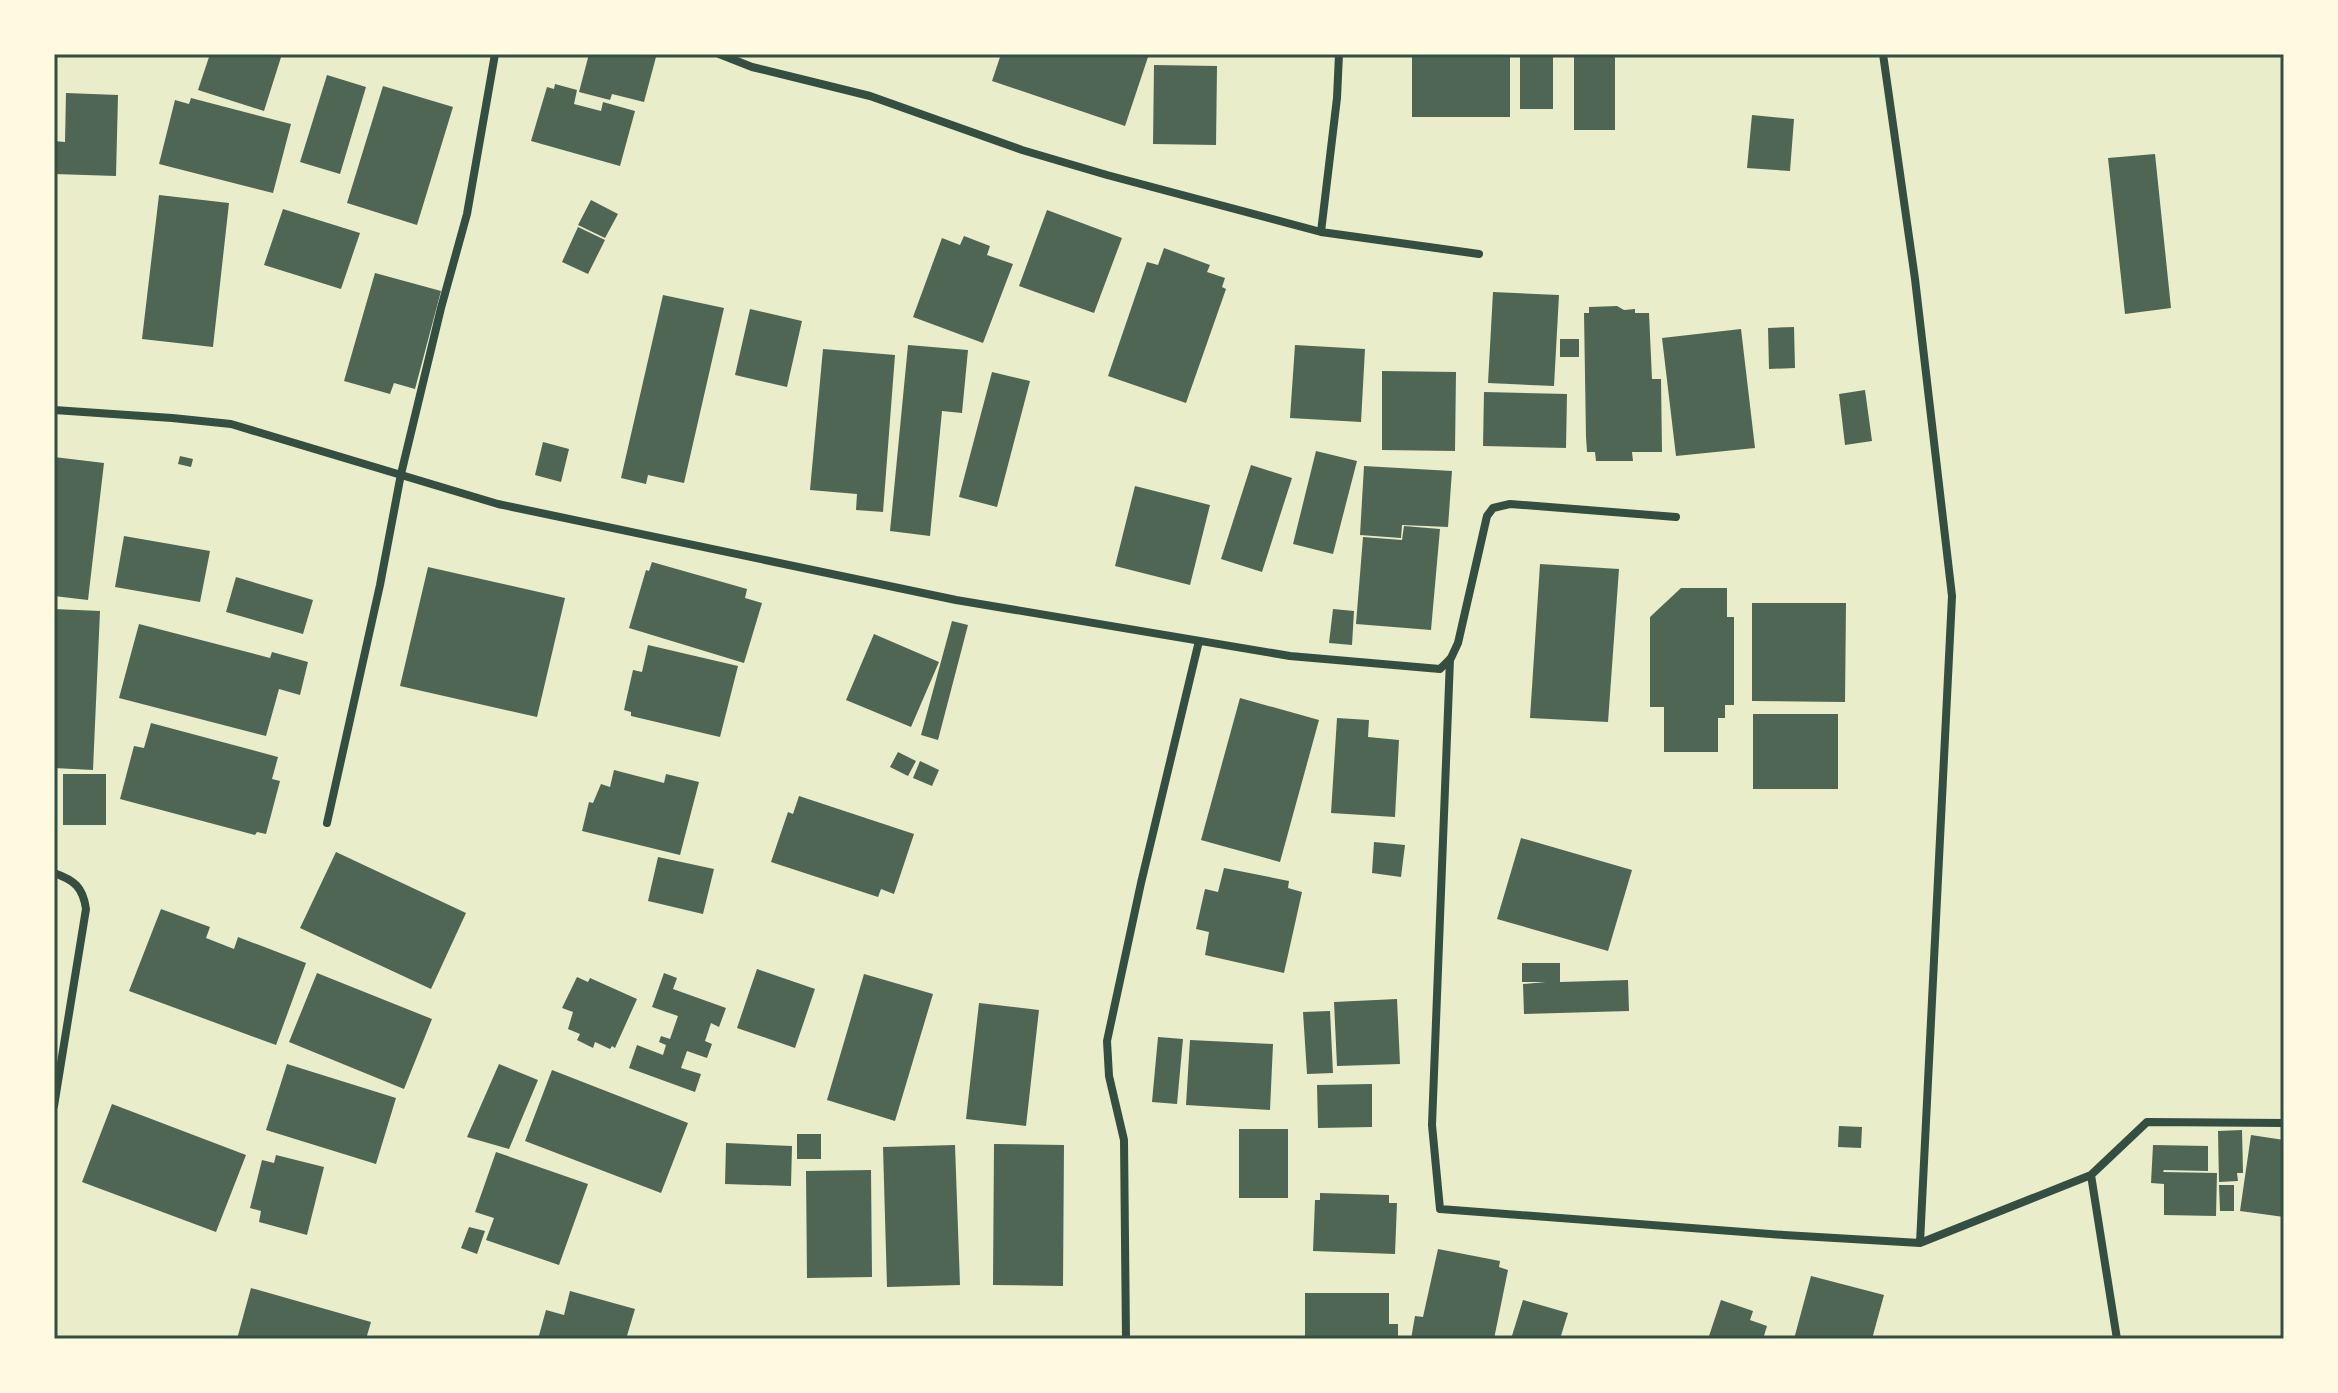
<svg xmlns="http://www.w3.org/2000/svg" width="2338" height="1393" viewBox="0 0 2338 1393" font-family="Figtree,sans-serif">
<style>
.building{fill:#4f6655}
.lines{fill:none;stroke-linecap:round;stroke-linejoin:round}
.minor{stroke:#344e41;stroke-width:8}
.neatline{fill:none;stroke:#344e41;stroke-width:3}
</style>
<rect width="100%" height="100%" fill="#e9edc9"/>
<!-- building -->
<path class="building" d="M210,54H282L264,111L198,90Z
M589,54H644L656,57L644,102L612,94L610,100L579,92Z
M1001,54H1138L1148,57L1125,126L992,81Z
M1412,54H1510V117H1412Z
M1520,54H1553V109H1520Z
M1574,54H1615V130H1574Z
M1154,65L1217,66L1216,145L1153,144Z
M327,75L366,87L340,174L300,162Z
M555,84L577,90L574,104L601,111L603,102L635,111L620,166L531,141L547,87L554,89Z
M383,86L453,107L417,225L347,203Z
M66,93L118,95L116,176L54,174V141L65,142Z
M191,98L291,124L273,193L159,164L175,100L189,104Z
M1752,115L1794,119L1790,171L1747,168Z
M2155,154L2171,308L2125,314L2108,158Z
M159,195L229,203L213,347L142,339Z
M591,200L618,214L605,238L578,225Z
M283,209L360,233L341,289L264,265Z
M1047,210L1122,238L1094,313L1019,286Z
M578,227L605,240L588,274L562,262Z
M964,236L990,246L987,255L1013,264L983,343L913,317L942,238L960,245Z
M1164,248L1210,265L1207,272L1225,278L1222,287L1226,289L1186,403L1108,376L1147,262L1158,265Z
M375,273L441,291L415,389L394,383L390,394L344,381Z
M1493,292L1559,295L1554,386L1488,383Z
M663,295L724,308L684,483L648,475L646,484L621,478Z
M1617,306L1624,310L1635,309V313H1649L1652,379H1661L1662,452H1632L1633,461H1596L1595,452H1587L1586,437L1584,313H1589V307Z
M750,309L802,321L787,387L735,375Z
M1794,327L1795,368L1769,369L1768,328Z
M1741,329L1755,448L1676,456L1662,338Z
M1560,339H1579V357H1560Z
M908,345L968,350L962,413L942,411L930,536L890,531Z
M1295,345L1365,349L1361,422L1290,418Z
M823,349L895,355L883,512L856,510L857,494L810,490Z
M1382,371L1456,372L1455,451L1382,450Z
M992,372L1030,381L997,507L959,497Z
M1865,390L1872,441L1845,445L1839,394Z
M1484,392L1567,394L1566,448L1483,446Z
M543,442L569,449L561,482L535,475Z
M1316,451L1357,461L1333,554L1293,544Z
M180,456L193,459L191,467L178,464Z
M54,457L104,463L88,600L54,596Z
M1251,465L1292,478L1262,572L1221,559Z
M1364,466L1452,471L1448,527L1402,525L1401,538L1360,535Z
M1135,486L1210,505L1190,585L1115,566Z
M1404,526L1440,529L1431,630L1356,624L1363,537L1402,540Z
M124,536L210,551L200,602L115,587Z
M652,562L747,589L745,598L762,603L744,663L629,628L646,570L649,571Z
M1540,564L1619,569L1608,722L1530,718Z
M428,567L565,598L537,717L400,686Z
M236,577L313,600L303,634L226,612Z
M1681,588H1727V617H1734V705H1725V718H1718V752H1664V707H1650V617Z
M1752,603H1846L1845,702L1752,701Z
M54,609L100,611L93,770L54,768Z
M1333,609L1354,611L1352,645L1329,643Z
M952,621L968,625L938,740L921,735Z
M139,624L270,658L272,652L308,662L300,695L279,689L266,736L119,698Z
M874,634L939,662L911,727L846,700Z
M648,645L738,666L720,737L631,716V712L624,710L633,670L642,672Z
M1240,698L1319,720L1280,862L1201,840Z
M1753,714H1838V789H1753Z
M1337,718L1369,720L1368,737L1399,740L1395,817L1331,813Z
M151,723L278,757L272,779L280,781L266,834L257,832L255,835L120,799L134,746L144,748Z
M898,752L916,761L908,776L890,767Z
M920,761L939,770L932,786L913,778Z
M614,770L664,783L666,774L699,782L680,855L582,831L589,802L593,803L601,784L610,787Z
M63,774H106V825H63Z
M799,796L914,834L894,894L881,889L878,897L771,862L788,812L793,814Z
M1521,838L1632,870L1608,951L1497,919Z
M1374,842L1405,845L1401,877L1372,873Z
M336,852L466,913L431,989L300,928Z
M658,857L714,869L703,914L648,901Z
M1224,868L1289,881L1288,888L1302,892L1284,973L1205,955L1209,932L1196,929L1205,889L1218,892Z
M161,909L210,927L206,938L234,949L238,937L306,963L276,1045L129,991Z
M1522,963H1560V982L1628,980L1629,1011L1524,1014L1523,984L1546,982H1522Z
M757,969L815,989L795,1048L737,1028Z
M317,973L432,1019L404,1089L289,1042Z
M664,973L677,978L673,989L726,1008L719,1027L711,1023L705,1041L712,1044L707,1058L687,1051L681,1068L701,1074L695,1092L629,1068L637,1045L663,1055L666,1045L659,1042L661,1036L670,1039L678,1016L652,1007Z
M864,974L933,994L895,1121L827,1100Z
M577,977L588,982L590,978L637,999L615,1048L612,1046L610,1049L595,1042L593,1048L577,1040L580,1034L568,1029L573,1012L562,1008Z
M1397,999L1400,1064L1337,1066L1334,1002Z
M979,1003L1039,1010L1026,1126L966,1119Z
M1330,1011L1333,1073L1307,1074L1303,1012Z
M1158,1037L1183,1039L1177,1104L1152,1102Z
M1190,1040L1273,1044L1270,1110L1186,1105Z
M287,1064L396,1098L376,1164L266,1130Z
M499,1064L538,1080L509,1149L467,1137Z
M552,1070L688,1123L661,1193L525,1141Z
M1372,1084V1127L1318,1128L1317,1085Z
M112,1104L246,1155L216,1232L82,1182Z
M1839,1126L1862,1127L1861,1148L1838,1147Z
M1239,1129H1288V1198H1239Z
M2242,1130L2243,1173H2237L2238,1181L2219,1182L2218,1131Z
M797,1134H821V1159H797Z
M2251,1135L2284,1140V1217L2240,1211Z
M726,1143L792,1146L791,1186L725,1184Z
M994,1144L1064,1145L1063,1286L993,1285Z
M955,1145L960,1285L887,1287L883,1147Z
M2153,1145L2208,1146V1171L2164,1170L2163,1172L2217,1173L2216,1216L2164,1215V1184L2151,1183Z
M496,1152L588,1184L559,1265L486,1240L494,1218L475,1212Z
M276,1155L324,1167L307,1235L259,1222L261,1211L250,1208L262,1160L274,1163Z
M871,1170L872,1277L807,1278L806,1171Z
M2219,1185H2234V1211H2220Z
M1320,1193L1389,1195V1203H1397L1395,1254L1313,1251L1315,1200H1320Z
M469,1227L485,1231L477,1254L461,1248Z
M1438,1249L1500,1261L1499,1267L1508,1270L1494,1339H1411L1415,1316L1423,1317Z
M1811,1276L1884,1295L1872,1339H1794Z
M251,1288L371,1322L366,1339H237Z
M570,1291L635,1309L626,1339H538L546,1310L564,1315Z
M1305,1293H1389V1324H1398V1339H1305Z
M1523,1300L1568,1313L1560,1339H1511Z
M1721,1300L1753,1311L1750,1320L1767,1326L1763,1339H1708Z"/>
<g class="lines">
<!-- minor -->
<path class="minor" d="M719,54L752,67L870,96L1022,150L1107,175L1321,232L1479,254
M1883,54L1915,279L1952,596L1920,1243
M1321,232L1337,98L1339,54
M54,410L172,418L231,424L498,504L956,600L1290,656L1440,669L1451,658L1458,643L1487,516L1493,508L1510,504L1676,517
M1450,659L1432,1125L1440,1209L1784,1235L1920,1243L2091,1175L2147,1122L2284,1123
M327,823L380,585L401,474L441,308L467,214L495,54
M54,873C74,880 83,887 86,909L54,1106
M2091,1175L2117,1339
M1126,1339L1124,1140L1109,1076L1107,1041L1141,883L1199,641"/>
</g>
<!-- border -->
<rect width="2338" height="1393" fill="none" stroke="#fefae0" stroke-width="112"/>
<rect x="56" y="56" width="2226" height="1281" class="neatline"/>
</svg>
